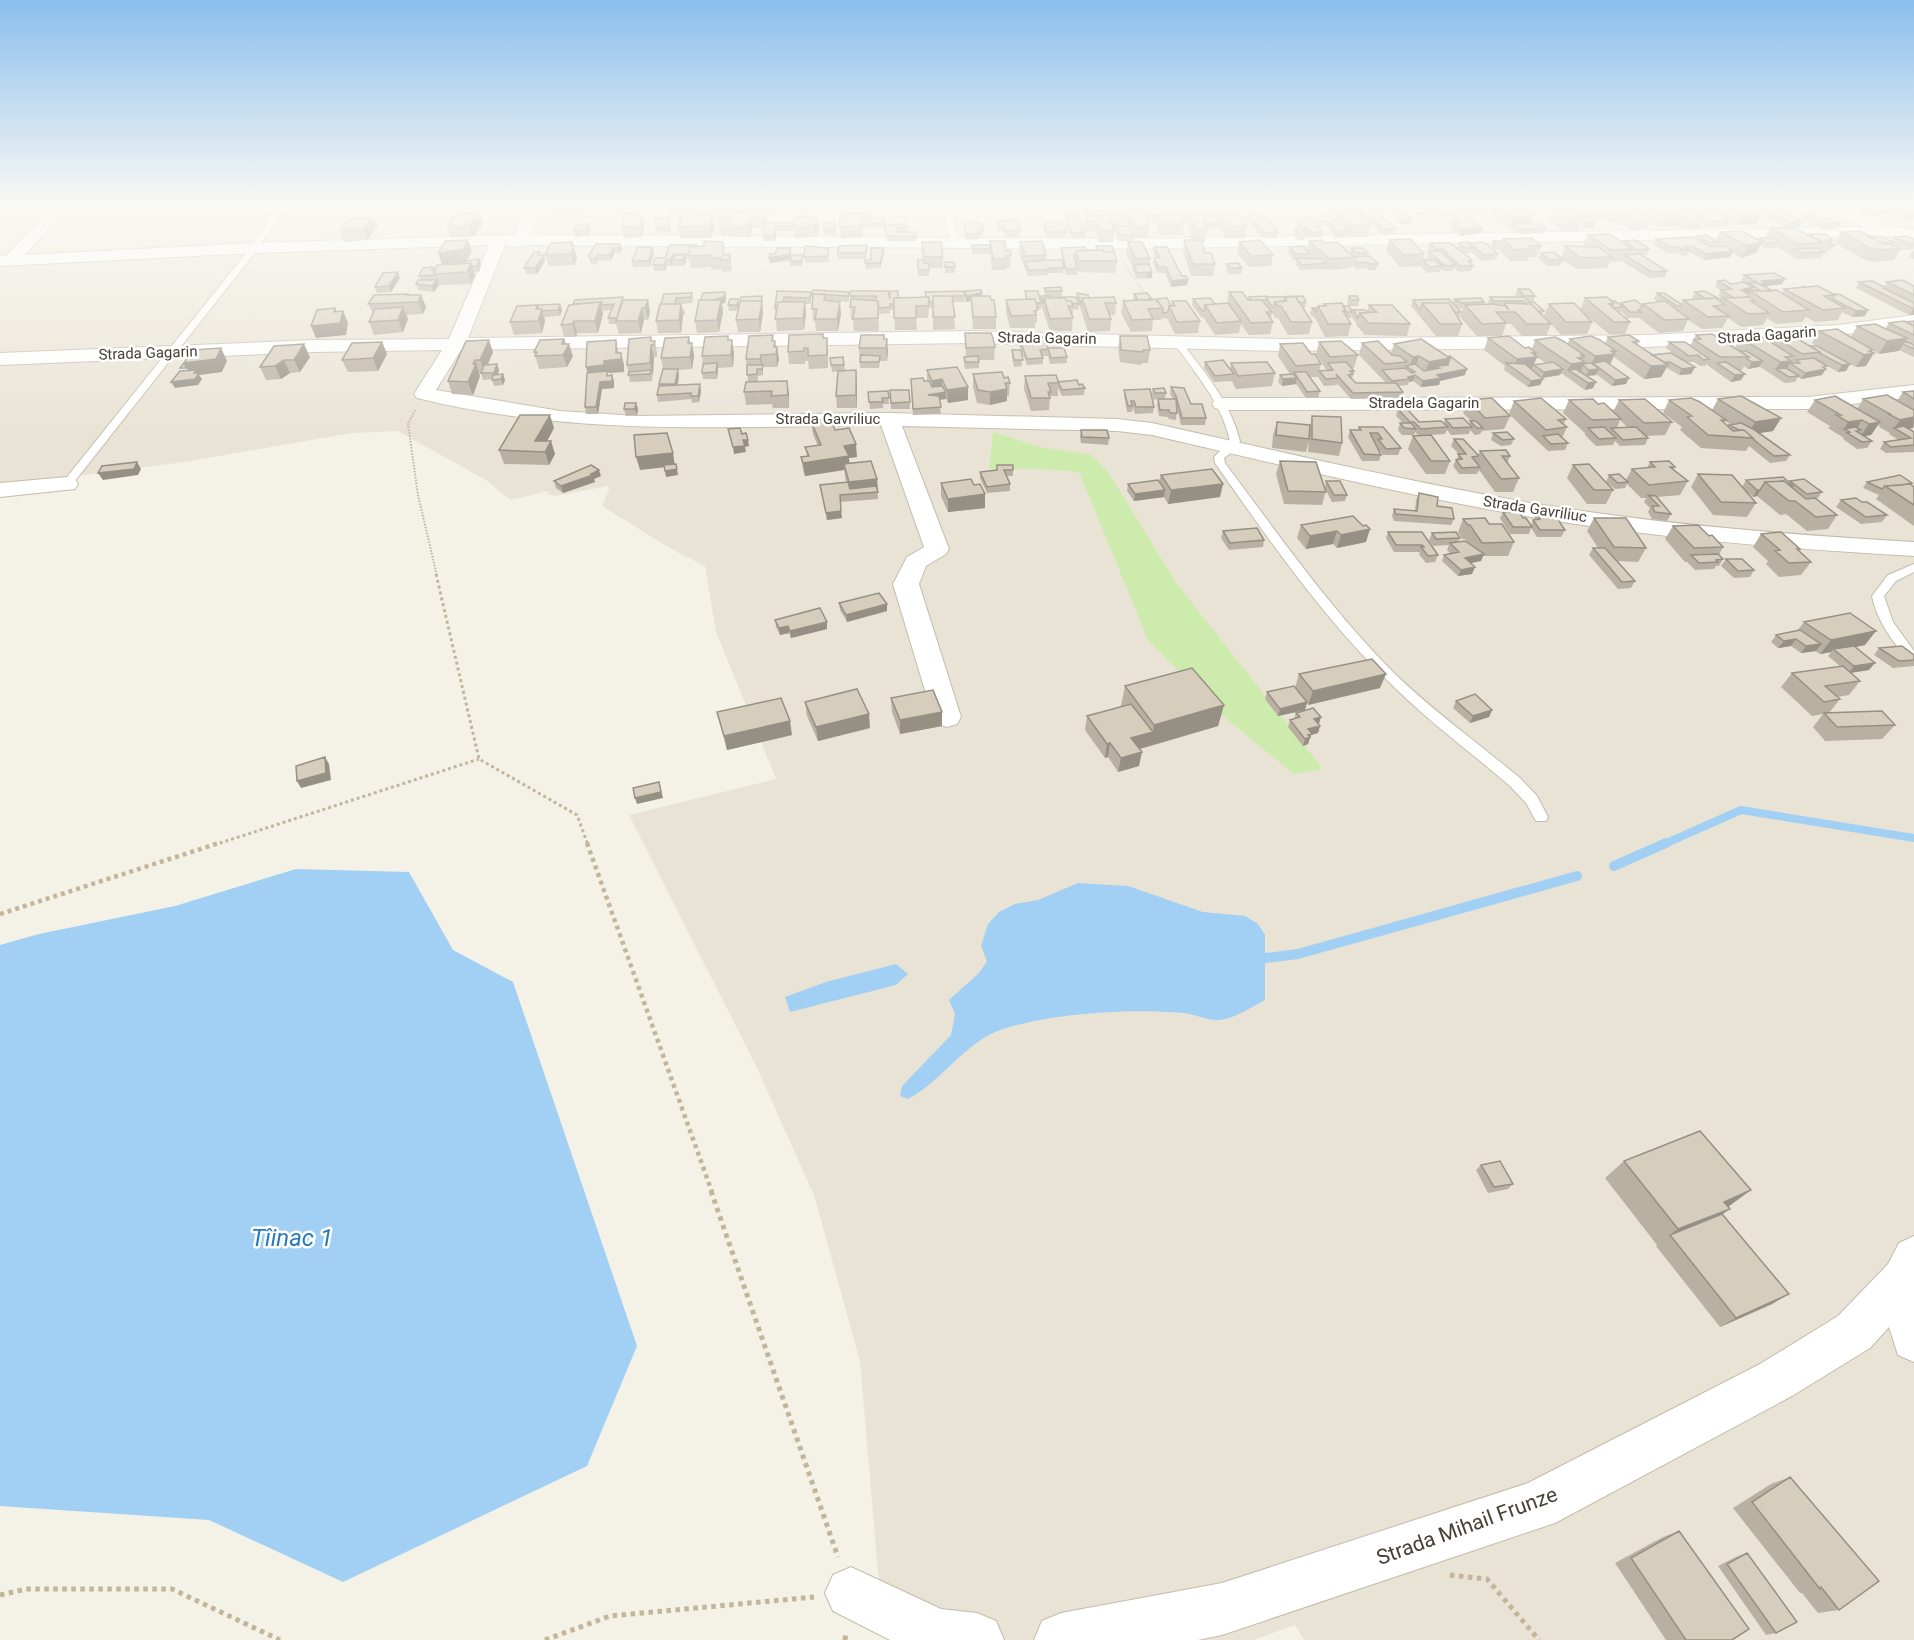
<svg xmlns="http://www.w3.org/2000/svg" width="1914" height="1640" viewBox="0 0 1914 1640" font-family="Roboto,sans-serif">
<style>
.residential{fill:#e9e3d5}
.green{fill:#ceebae}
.water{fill:#a1d0f4}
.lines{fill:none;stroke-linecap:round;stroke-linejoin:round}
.stream-far1{stroke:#a1d0f4;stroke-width:8}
.stream{stroke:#a1d0f4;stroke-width:10}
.lane-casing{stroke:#c3bcac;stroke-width:2}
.street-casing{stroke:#c3bcac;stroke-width:2}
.path-far3{stroke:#c3b59a;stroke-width:2;stroke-dasharray:1.5 1.5;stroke-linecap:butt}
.path-far2{stroke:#c3b59a;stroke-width:3;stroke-dasharray:3 3;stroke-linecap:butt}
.path-far1{stroke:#c3b59a;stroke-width:4.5;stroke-dasharray:4 4;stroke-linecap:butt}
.path{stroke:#c3b59a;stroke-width:5;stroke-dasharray:4.5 4.5;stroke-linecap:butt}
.lane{fill:#fff;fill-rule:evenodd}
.street{fill:#fff;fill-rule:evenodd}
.wall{fill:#b9b0a2;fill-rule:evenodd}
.shaded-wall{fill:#969084}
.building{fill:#d7cdbc;stroke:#969084;stroke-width:1.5}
.labels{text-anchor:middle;stroke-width:5;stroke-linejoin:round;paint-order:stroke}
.far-street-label{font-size:15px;fill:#484136;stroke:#fff}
.near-street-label{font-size:21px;fill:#484136;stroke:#fff}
.near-water-label{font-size:24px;font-style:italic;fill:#2979ba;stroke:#fff}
</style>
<rect width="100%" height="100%" fill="#f4f1e7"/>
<!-- residential -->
<path class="residential" d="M0,205H1914V1640H1304L1295,1625L1253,1640H892L878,1573L860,1361L814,1195L757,1068L629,815L776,779L716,632L705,566L673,550L602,506L609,490L608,486L555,496L547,494L549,491L510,500L486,480L398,431L352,433L184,462L0,486Z"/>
<!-- green -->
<path class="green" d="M993,432L1040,447L1092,455L1108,472L1177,584L1323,769L1294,774L1218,712L1148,640L1079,472L1038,469H989Z"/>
<!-- water -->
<path class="water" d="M296,869L409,872L453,950L513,982L637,1346L587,1466L343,1582L209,1520L0,1506V945L39,934L175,906Z
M1078,883L1128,886L1203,912L1245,916L1258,924L1265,935V1000C1252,1007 1234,1019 1219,1020C1208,1021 1195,1014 1183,1013C1129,1008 1054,1013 1003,1029C967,1040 941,1082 908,1099L900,1096L902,1086L951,1035L955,1014L949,1000L979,973L987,961L981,946L988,924L999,912L1015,904L1038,900Z
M896,964L908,974L896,985L790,1012L785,997L826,982Z"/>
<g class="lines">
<!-- stream-far1 -->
<path class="stream-far1" d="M1662,845L1741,810L1914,838"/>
<!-- stream -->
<path class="stream" d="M1614,866L1666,843
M1257,959L1298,954L1577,876"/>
<!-- lane casing -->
<g class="lane-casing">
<path id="lane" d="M278,205H286L257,250L71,486H63V482L251,247Z
M949,205H957L953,218L958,243L954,245L950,243L945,218Z
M1174,340H1180C1204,372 1230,401 1240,441L1236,449L1224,458L1225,463C1279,535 1330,609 1394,673C1433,711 1478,743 1520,778L1537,796L1548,817L1546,821H1536L1526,803L1510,786C1468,750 1423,717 1385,678C1320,614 1267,537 1215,463L1214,457L1230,441C1221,402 1196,374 1173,342Z
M1914,564V572L1896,581L1884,596L1893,622L1914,651V663L1909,662C1893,641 1877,622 1872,596L1888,575Z"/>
</g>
<!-- street casing -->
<g class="street-casing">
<path id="street" d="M55,205H70L25,255L254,243L514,235L529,205H543L530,235L1111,239L1864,227L1816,208L1814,205H1835L1882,223L1884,226L1914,230V240L1891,236L1111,249L525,245L519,247L505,245L468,338L972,331L1284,339L1649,335L1839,325L1914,315V325L1839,335L1649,347L1284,351L972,343L461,350L436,390L560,411L637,416L889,413L1117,419L1152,423C1282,452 1412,483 1543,505C1666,525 1790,535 1914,542V556C1790,549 1666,539 1543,519C1412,497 1282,465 1152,435L1117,431L902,426L949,549L946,554L926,566L919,584L961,717L957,724L947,727L937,724L933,717L893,584L907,557L924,547L881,425C725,427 570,436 417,398L414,394L442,350L314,352L0,365V353L314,340L449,339L489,245L254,253L0,266V256H6Z
M1914,385V397L1808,409L1222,410L1215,408L1212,404L1215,400L1222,398L1808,397Z
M67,477L75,479L78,484L75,489L0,497V483Z
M1914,1236V1362L1898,1355L1889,1327L1870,1348L1792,1396L1555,1523L1222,1635L1198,1640H1034L1042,1621L1061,1613L1222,1583L1528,1483L1760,1364L1838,1316L1888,1264L1899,1243Z
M851,1567L941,1609L977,1613L996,1621L1004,1640H890L833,1611L825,1593L833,1575Z"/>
</g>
<!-- path-far3 -->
<path class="path-far3" d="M1123,262L1146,296
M415,410L408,424L418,495L437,576"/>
<!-- path-far2 -->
<path class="path-far2" d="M436,574L479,759L577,815L588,845
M214,845L479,759"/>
<!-- path-far1 -->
<path class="path-far1" d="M587,843L712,1192
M0,914L219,843"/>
<!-- path -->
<path class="path" d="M711,1191L838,1557
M1450,1575L1487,1579L1539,1640
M0,1595L26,1589H172L280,1640
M545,1640L610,1616L814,1597
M845,1640L846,1631"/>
<!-- lane -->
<use href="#lane" class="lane"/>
<!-- street -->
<use href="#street" class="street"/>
</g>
<!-- wall -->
<path class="wall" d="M555,205H580L581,209L579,215L554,216L553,210Z
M611,205H627L623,211H612Z
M627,205H655V207L652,211H646V209H628Z
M667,205H695L694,213L669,214Z
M709,205H779L777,213H768V210H750V208L748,211H765L767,222H793L815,216V220L818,219L819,231L815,237L795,238L794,229L793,231H777L775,241H764L763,235L765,227H752L750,237H731L730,236H722L721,230L723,225H718L717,220L732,219L734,213L733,210H710Z
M789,205H808L807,210H790Z
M831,205H843V209H838L837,206H831Z
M869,205H882V209H870Z
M889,205H905L904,210H889Z
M912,205H952L951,210H933V205L912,207Z
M962,205H970L969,208L962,207Z
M1009,205H1022V211H1010Z
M1069,205H1090L1089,207L1096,210V215L1087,216L1085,212L1086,207L1070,208Z
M1130,205H1146L1145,209L1150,212L1149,214L1157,217V215L1165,213L1181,216L1182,211L1194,214L1219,221L1220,214L1247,226L1245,238H1226L1220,228V229H1207L1205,242H1202L1205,253L1215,264L1213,276H1191L1183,251L1184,240H1192L1187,224H1184L1183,235H1159L1157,227V222L1156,223L1148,224L1149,227L1148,238H1134L1133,241H1119L1115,231H1114L1113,242H1099L1095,232H1087L1085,227L1086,216L1121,219L1120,226L1130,229L1127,222H1124L1122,218L1123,213L1135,211V210H1132Z
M1160,205H1170V209H1162Z
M1193,205H1204L1203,208H1195Z
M1223,205H1242L1241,207H1224Z
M1281,205H1290V207H1283Z
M1333,205L1363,210L1362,214L1366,217L1365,219L1371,225L1368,237H1350L1348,235V237L1335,238L1327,226L1318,227L1323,232L1322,237L1308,238L1305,235L1304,240H1298L1294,235L1295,229H1300L1296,224L1297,219L1334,220L1335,214L1332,210Z
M1368,205H1389V207L1386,206L1384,212L1372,211L1370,206Z
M1390,205H1401V207L1400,212H1390Z
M1411,205H1485L1484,207H1483L1486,209L1484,214L1458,213L1457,214L1481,233L1460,236L1450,228L1452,222H1453L1452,221L1453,217H1441L1437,212L1435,219H1427L1424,215H1417Z
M1494,205H1523L1525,210L1533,216L1530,224L1546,228L1544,233L1519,234L1512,228H1511L1491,215Z
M1553,205L1575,210L1598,213L1602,205H1637L1641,207L1639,210L1643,213H1650L1654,205H1679L1694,212L1708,211L1698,206V205H1778L1783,212L1800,220L1803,215L1841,224L1837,229L1824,230L1802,221L1799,227L1787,228L1808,235L1833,240L1831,243L1835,245L1831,250L1825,251L1820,248L1819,249L1825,252L1821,258L1797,259L1777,247L1776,248H1764L1760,246L1756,253L1741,258L1732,253L1730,257L1704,260L1689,252L1687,255L1682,256L1677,253H1667L1654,244L1656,239H1696L1697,236L1715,241L1720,232L1759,240L1760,238H1765L1770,228H1786L1761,215L1757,223L1738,225L1730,221L1727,227L1710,228L1702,223L1699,229L1685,230L1675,225L1674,227L1658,226L1649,222L1646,229L1631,230L1620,222H1609L1601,217L1599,221H1596L1594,227L1584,228L1580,225L1577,232H1565L1550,221L1552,218L1549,216ZM1756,206L1764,210L1762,212L1752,207Z
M1863,205H1914V218L1906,220L1880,213V215L1873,216L1861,212L1864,206H1863Z
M469,212V213H480L483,224L473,237H450L447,226L453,219L452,218Z
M868,213L869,218L884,217L885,224H907L908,232H917L916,241H887L884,228H862L863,237L841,238L840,216Z
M1065,213L1076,216V218L1086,232L1085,238H1072L1066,224V222L1064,219Z
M714,214L715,225L711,238H680L678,227L679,225L678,219Z
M1248,215L1259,218L1278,232L1277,238H1263L1247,220Z
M1397,215L1412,218L1410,224L1400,225L1395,220Z
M1370,216L1396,229L1394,234L1382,235L1369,221Z
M371,218L372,220H376L378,225L368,240L344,242L340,230Z
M998,221L1020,231L1019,237H1005L1004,231H998Z
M835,222L836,235H825L824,230Z
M963,222L983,230V235H979V239L966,240Z
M1044,223L1067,232L1066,237L1047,238L1043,228Z
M670,224L671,232L657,233L656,228Z
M644,225L642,237L624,238L621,227Z
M590,230L588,236L575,237L574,231Z
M1841,232L1868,236L1891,241L1894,237L1914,239V249L1906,250L1894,244V245L1901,249L1894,260L1873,262L1863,259L1835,243Z
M1588,235L1622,243L1623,241L1649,249L1647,255H1642L1667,271L1665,277L1649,278L1621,261L1610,262L1607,268L1576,269L1561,258L1565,246H1583Z
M1503,239L1541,246L1537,257H1529L1528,261H1510L1499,250H1495L1491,246L1493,241H1502Z
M1389,240L1424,254L1423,260H1430L1427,257L1428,251H1431L1428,248L1430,243L1457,248L1459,243L1469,244L1470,243L1498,254L1496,260L1482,261L1471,252V253H1464L1472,261L1471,264L1473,266L1471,271L1458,272L1454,268L1453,271H1445L1441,269L1440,272L1427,273L1421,266L1400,267L1386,251Z
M990,241L1006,251L1011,256L1010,268H1006V270H992L990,254H972V245L990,247Z
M1309,241L1324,243L1350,253L1351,248L1368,253L1367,256L1378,264L1376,270H1369L1366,268L1356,269L1352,265L1351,268L1327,270L1325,269L1300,270L1295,264L1296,260H1293L1288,252L1290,247L1307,251Z
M922,242L943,257V268H929V276H918V260H923Z
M1020,242L1046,255V260L1064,268L1063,273H1048V275L1028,276L1019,253Z
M1128,242L1150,258V266L1152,272V278L1137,279L1133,271V268L1126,254Z
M1239,242L1273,255L1271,266L1249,267L1237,253Z
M620,244L622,250L619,253H615L611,260L598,261L597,264L591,265L589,255Z
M670,245L696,246L724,255L730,254L732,271L722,272V269L711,270V267L691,268L689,259H686V261L684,266H673V263L671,266H667L665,271H654L653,265L665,258Z
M867,245L866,259H838L837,253Z
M573,246L577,258L574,265L549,266L545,255Z
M1096,246L1117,261L1115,273L1078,272L1077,269V275H1066L1061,254V248L1096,250Z
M652,247L654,252L650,267H633L632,261Z
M1154,247L1182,276L1188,279L1187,285L1171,287L1165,273H1157L1153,263L1154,258L1156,257L1153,253Z
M791,248V253L790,260L803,255V261L801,266H790V260L770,263L769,258L775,254Z
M1912,251H1914V259L1909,257Z
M1541,253L1563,260L1560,266H1547L1538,258Z
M829,254V262L805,263L804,257Z
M884,254L880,268L866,269L865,260H871Z
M479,259L481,264L479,272H474L475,275L471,284L439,285L434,292L418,290L416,284L421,280L419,276L434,270Z
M545,261L537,274H526L524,268Z
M945,262H954L955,273H945Z
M1227,264L1242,268L1241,274H1229L1226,270Z
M1744,275L1782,284L1765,287L1782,294L1784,289L1801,287L1802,285L1833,294L1868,310L1865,316L1852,317L1842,312L1838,320L1815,322L1806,317L1802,322L1776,324L1767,318L1763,325L1741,327L1728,318L1722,328L1702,329L1688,320L1683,331L1659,333L1638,317V318H1627L1621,311L1620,313L1630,322L1625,334H1609L1582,312L1592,322L1587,334L1561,335L1544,316L1549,304L1580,310L1585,298L1611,301L1620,305L1621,303L1642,305L1643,304L1658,302L1654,299L1657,293L1681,304L1683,300L1694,299L1692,298L1695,292L1722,300L1723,299L1718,296L1721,290L1715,287L1718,281L1731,284L1744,283L1741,281Z
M400,278L391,292L377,293L375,287Z
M1859,282L1884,287L1887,282L1913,286L1914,285V315H1909L1856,288Z
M1044,288L1062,291V297H1051L1052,298L1077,299V293L1089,298L1116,303L1115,315H1110L1111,319L1110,331L1088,332L1079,304L1078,310L1073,309L1072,331H1050L1041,305V309H1037V323H1035V328H1010L1006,312V300L1025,299V291L1041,300V296H1045Z
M1518,289L1535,296L1533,302L1544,311L1542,315L1551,324L1546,336H1522L1511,324H1506L1502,336H1477L1460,317L1463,308L1459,309L1456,307L1461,312L1459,318L1462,324L1458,336H1436L1411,306L1413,300L1453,303L1454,299L1484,302L1483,305H1489L1488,303L1490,297H1517L1515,295Z
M777,291L811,292V304H805L806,314L804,330L777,331L775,308Z
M888,291L890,299L898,298L926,297L925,292L964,291L965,302H953L955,329L933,330V308H929L928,318H916L917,330H895L894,310H890V313L879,314V309H878L879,331H854L853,320H851L850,296Z
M965,291L982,296L991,300L996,317V329H973L971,301L966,302L965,297Z
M849,292V302L833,301L841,314L838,331H816L815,321H813L812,295Z
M1229,292L1248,300L1249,297L1303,296L1306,302L1305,308H1303L1312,322L1309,334L1288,335L1278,318H1275L1272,313L1271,318L1273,322L1270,334L1249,335L1241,324L1239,333L1215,335L1203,317H1201L1192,305L1193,299L1215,304L1227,303Z
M692,293L693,299L692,303L681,304L685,312V315H683L681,333H658L656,321L664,294Z
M1134,294L1171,306L1172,301L1200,321L1198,333L1175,334L1167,318L1163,319L1162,317L1161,320H1153L1152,331L1131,332L1121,313L1123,301L1133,300Z
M409,295H421L426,307L423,314L406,315L408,319L403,332L374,335L369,322L373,314L368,304Z
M762,296L763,313L760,332H738L736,320L738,311H729L728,305L739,303Z
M1349,296L1359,300L1358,306H1349L1347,302Z
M726,298L725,303L722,304L723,312L719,332L697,333L695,321Z
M624,300H648L650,312L648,320H644L641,333L619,334L616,324H609L608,318L611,310L603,311L602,308L603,314L598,333H577L576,337H564L561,325L569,305Z
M560,304L562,310L560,316L544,317L545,321L542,333L514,335L510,322Z
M1324,304L1343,306L1352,312L1351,318H1347L1351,324L1348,336L1325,337L1315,318L1310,314L1312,308H1317L1318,306H1324Z
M1369,305L1410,324L1407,336L1365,335L1356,325L1357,324L1351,316L1353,310L1367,312Z
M1914,321V357L1899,350L1879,354L1872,350L1866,366L1856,367L1834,355L1850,364L1846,371L1838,372L1820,362L1827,366L1822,375L1801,379L1798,377L1795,382L1785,383L1760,367H1759L1748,369L1744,366L1742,370H1737L1745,374L1741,380L1731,382L1706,364L1705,366H1700L1694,362H1686L1695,367L1691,374L1679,375L1667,368H1666L1661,377L1644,379L1614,357L1610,365L1626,384L1612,386L1596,374V375L1587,376L1593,388L1585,390L1561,373L1560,375L1542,378L1543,379L1540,385L1528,387L1504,370L1505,366L1484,350L1488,338L1532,349L1535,340L1567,344L1570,339L1605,343L1608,337L1639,341L1637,345L1652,355L1684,361L1666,348L1669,342L1690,346L1696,335L1735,348L1741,338L1770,342L1773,336L1811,346H1816L1812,343L1819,331L1851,337L1857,326L1885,329L1889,323ZM1537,357L1546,363L1534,365L1532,370L1531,369H1532Z
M965,333L995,347L994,360H979V368L965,369L964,363V357L966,356Z
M884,335L888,351L887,361H880L879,368H860L859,348Z
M1120,336L1150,350L1148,363H1142L1141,365L1120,362L1118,348Z
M823,338L828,350V368L809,369L808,361H805V364H789L788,352Z
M1019,338L1048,348L1067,357V363L1050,364L1048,356H1043V364L1027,365L1022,352V366L1014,367L1012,357V350H1021L1019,345Z
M564,339L566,344L573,356L567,367L539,369L534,352Z
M729,340L734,353L733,367L718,368L717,379H703L702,373L703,364L702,356Z
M466,341L493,352L488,365L497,364L499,370L498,374H503L505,380L503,385L494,386L492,379L483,380L481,373H479L480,376L473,395L452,394L448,381Z
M652,341H655L657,353V357H654L652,381L630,382L627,365Z
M773,341H775L776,347H777L779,359L777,367H763V375L758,376V381H748L746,359Z
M382,342L387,354L378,371L348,372L342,360Z
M1319,342L1358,355L1354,368H1351L1354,371L1352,379L1356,383H1386L1359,355L1362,343L1391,353L1394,344L1465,375L1440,381L1439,385L1421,387L1413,381L1409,382L1408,385L1398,386L1403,392L1401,398L1351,399L1337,383V385L1324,386L1318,377H1310L1320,391L1318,398H1306L1296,384L1282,386L1278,382L1280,375L1290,374L1278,356L1280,344L1311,354L1321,364L1319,371H1327L1316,354Z
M690,343L694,355L692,369L678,370L679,375L678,385L701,391L699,402L692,403L691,399L658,402L657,395L663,369L661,358Z
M274,346L310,357L300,372L290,373L281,379L266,380L260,367Z
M618,353H621L624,365V372L607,373L608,376L614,381V388L602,389L598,414H586L585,407L588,373Z
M830,358L844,365L845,370L857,383V408H837L836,396L838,371L832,372Z
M1205,362L1230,370L1231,363L1275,373L1272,386L1236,389L1232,381L1214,382L1204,368Z
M927,370L968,387V400L948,403L946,399L939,400L941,414L913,415L911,379L924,381H927Z
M973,374L1004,378L1010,383L1009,396H1007V401L990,405L977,403L973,387Z
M1025,376L1058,382L1079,385L1085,388L1084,395L1062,396L1058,388V396H1050L1049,410L1031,411L1024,389Z
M787,381L789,408H773L772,404L746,405L744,392Z
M1171,387L1206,418L1205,425H1181L1177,408L1176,420L1169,419L1168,417L1159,416L1157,405L1158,399L1154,400L1152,395L1153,389L1166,393L1165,399H1173L1170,394Z
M890,390H909L910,409H891Z
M1124,390L1154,407L1153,413L1135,414L1133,407L1132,412H1127L1124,396Z
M888,391L889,404H883V408L870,409L868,392Z
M1914,391V427L1909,429L1914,432V452L1886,453L1880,449L1884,442L1899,440L1889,434L1890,433L1879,427L1880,426L1878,425L1871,435L1864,436L1872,441L1867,448L1857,449L1843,439L1844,438L1828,428L1830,426L1807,412L1815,400L1857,409L1863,399L1897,401L1903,392Z
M1718,399L1781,418L1773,431L1760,433L1790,455L1786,461L1770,463L1749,446L1746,451L1701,448L1680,430L1682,427L1663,413L1669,400L1712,410ZM1725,421L1730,424L1728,426L1724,423Z
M1468,400L1510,416L1504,429L1482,431L1480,434L1475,435L1470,430L1469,434L1451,435L1447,430L1445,434L1429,435L1450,461L1445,474H1426L1408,449L1413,436L1418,435L1415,432L1414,435H1402L1398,430L1400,423H1403L1396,416L1398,409L1419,422L1444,423L1445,419L1469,424L1471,421L1463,413Z
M1569,400L1598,404L1613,412L1619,400L1672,422L1665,435L1645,436L1648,438L1645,445L1620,446L1615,441L1613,445L1596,446L1585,435V433L1563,413ZM1620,420L1628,428H1617Z
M1514,401L1566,419L1564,424L1567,427L1562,438L1568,443L1565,450L1548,451L1509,414Z
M636,403L638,409L637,415L626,416L624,409Z
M1312,416L1342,443L1339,456L1308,452L1309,441L1306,452L1272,448L1273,435L1277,422L1310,426Z
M811,421L835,430L857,457L849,458V463L877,479L878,499L840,502L842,518L827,520L820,485L846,482L844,470L805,476L803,470L801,457L807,456L805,447L818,446L813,434Z
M1359,427H1383L1401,448L1398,455H1383L1377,447L1381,455L1379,461H1362L1348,437L1350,430H1358Z
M554,428L547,441L555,454L549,465L504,464L499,450Z
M1081,430L1109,438L1108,445L1081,443L1080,437Z
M1493,433L1514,439L1511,445L1501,446L1491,440Z
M1454,439L1478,455L1480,451L1510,456L1507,464L1519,478L1513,492H1495L1479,470L1477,474H1459L1453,466L1459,454L1451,446Z
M1280,461L1325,487L1326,481L1347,495L1345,501L1332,502L1326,490L1322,505L1284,504L1276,474Z
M1650,462L1675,467L1673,470L1688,481L1680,495L1657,497L1671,514L1667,521L1652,519L1648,512L1650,508L1644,502L1646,498H1641L1627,484L1625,488L1615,489L1606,482L1609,475L1626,480L1632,469L1647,468Z
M1573,465L1613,490L1606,504H1587L1567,478Z
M997,470H1013V476H1007L1010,484V491L987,493L980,478V472Z
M1698,474L1742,487L1746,480L1789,483L1790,481L1822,492L1817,499H1816L1837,515L1828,529L1807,531L1786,514L1780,515L1757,496L1753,497L1745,490L1756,503L1747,517L1713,515L1691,487Z
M1161,475L1220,497L1168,504L1164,497L1134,501L1127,491L1128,484L1159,482Z
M601,476L594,479L595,482L563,493L556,488L554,481Z
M1867,482L1911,485L1914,487V526L1876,499L1879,495L1863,488Z
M941,483L985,508L948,512L941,496Z
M1419,493L1454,519L1451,525L1394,521L1392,516L1394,509L1415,511L1416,500Z
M1841,500L1862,502L1887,515L1882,522L1861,524L1836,507Z
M1538,510L1560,523L1565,530L1561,537H1537L1531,528L1529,534H1510L1500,518L1503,512L1523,518L1531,525L1533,520H1535L1534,517Z
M1594,518L1646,548L1638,562L1618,561L1635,581L1631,588L1618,589L1589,555L1593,548H1598L1587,531Z
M1463,519L1489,524L1514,542L1508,556H1483L1481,561L1471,563L1472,574L1458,576L1442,561L1444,555L1450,553L1447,550L1449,545L1433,546L1429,540L1432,533L1460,538L1458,542L1466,541L1465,539H1462L1458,532Z
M1301,525L1363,526L1366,542L1337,548L1333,544L1306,549L1297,538Z
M1673,526L1709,536L1723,547L1719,555L1723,559L1719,566H1716L1714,569L1695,570L1687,562H1685L1665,539Z
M1223,531L1264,540L1263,547L1229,550L1221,538Z
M1388,532H1422L1438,555L1435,562L1426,563L1419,554L1420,552H1394L1386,538Z
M1761,534L1800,549L1798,551L1811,562L1801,575L1779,577L1766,564L1768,561L1753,547Z
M1726,559L1754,570L1750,577L1734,578L1721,566Z
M839,603L887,611L847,622L840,610Z
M775,620L827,622V629L791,638L789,633L780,635L776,627Z
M1804,622L1865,645L1856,647L1869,670L1851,673L1860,681L1849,695L1837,697L1840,699L1829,713L1895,725L1882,739L1825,741L1813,727L1823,714L1812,716L1781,687L1792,673L1841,667L1828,656L1831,652L1820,654L1815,651L1801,653L1791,646L1778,648L1771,642L1776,635L1797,631Z
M1879,648L1914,655V666L1893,668L1874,655Z
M1299,674L1380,688L1308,705L1307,703L1305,710L1278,716L1265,699L1267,692L1295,688Z
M1125,686L1224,705L1218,726L1140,749L1139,766L1118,772L1108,757L1105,758L1085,730L1087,716L1121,706Z
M891,698L942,712V726L900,734L892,712Z
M1456,701L1492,710L1489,717L1470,723L1453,708Z
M805,702L870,728L818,741L807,716Z
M717,712L792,735L727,750Z
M1296,713L1318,725L1320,726L1318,733L1311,735L1308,744L1303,746L1288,727L1290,720L1294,719Z
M1624,1161L1728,1207L1722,1214L1772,1304L1720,1327L1656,1246L1657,1245L1605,1178Z
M1481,1165L1513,1184L1508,1189L1488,1193L1476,1170Z
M1790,1477L1839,1610L1818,1613L1802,1593H1800L1733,1508L1771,1484Z
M1679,1531L1732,1640H1666L1615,1563L1663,1537Z
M1747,1553L1776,1633L1766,1635L1718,1566L1738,1556Z"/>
<!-- shaded-wall -->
<path class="shaded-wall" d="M579,205L581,209L579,215L578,209Z
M622,205H627L623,211L622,206Z
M652,205H655V207L652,211Z
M748,205H749L750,208L748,214L747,208Z
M776,205H779L777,213Z
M912,205H933L912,207Z
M1872,205H1881L1880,206L1870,208Z
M1520,207H1526L1522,216H1533L1529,227L1514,223L1512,228H1511Z
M1883,209L1880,215L1873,216L1877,211Z
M1914,209V218L1906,220L1912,210Z
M765,211L767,222L766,227L764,216Z
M1762,212L1757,223L1738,225L1743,214Z
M480,213L483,224L473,237L469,226Z
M642,214L644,225L642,237L640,226Z
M714,214L715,225L711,238L709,226Z
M751,216L752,227L750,237L748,226Z
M815,216L816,224L818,219L819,231L815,237L814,226Z
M371,218L375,229L368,240L364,229Z
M1412,218L1410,224L1400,225L1401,219Z
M376,220L378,225L375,229L373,223Z
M1596,221L1594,227L1584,228L1586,222Z
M1802,221L1799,227L1787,228L1790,223Z
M589,224L590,230L588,236L587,230Z
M776,226L777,231L775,241L774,235Z
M1482,228L1481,233L1460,236L1462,230Z
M468,240L472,251L467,261L442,265L438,253Z
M572,242L577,258L574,265L571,254V246Z
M1762,242L1756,253L1741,258L1747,246Z
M620,244L622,250L619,253L618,248Z
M652,247L654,252L650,267L649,261Z
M613,248L615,253L611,260L609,255Z
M791,248V253L790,260L770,263L769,258Z
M884,248V254L880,268V263Z
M1733,251L1730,257L1704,260L1706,254Z
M674,254L675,259L672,260L673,263L671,266L670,260Z
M544,255L545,261L537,274L535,268Z
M803,255V261L801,266V261Z
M685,256L686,261L684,266L683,260Z
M479,259L481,264L479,272L477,266Z
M666,260L667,266L665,271L664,265Z
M471,263L475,275L471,284L467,272Z
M398,272L400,278L391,292L389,286Z
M1148,272H1152V278H1147Z
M1188,279L1187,285L1171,287L1172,281Z
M1785,279L1782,284L1765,286L1764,289L1759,290L1762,281Z
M437,280L439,285L434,292L432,286Z
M1753,287L1749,294L1741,290Z
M725,292L726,298L725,303L722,304L723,312L719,332L717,320L711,300Z
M982,293V299L971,296V301L966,302V296Z
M421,295L426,307L423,314L418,302Z
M762,296L763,313L760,332L759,319Z
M648,300L650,312L648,320L645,308Z
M600,302L603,314L598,333L595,321Z
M805,302L806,314L804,330L803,318Z
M840,302L841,314L838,331L837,319Z
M560,304L562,310L560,316L558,310Z
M681,304L683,316L681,333L679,320Z
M537,305L542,309L545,321L542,333L536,309Z
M403,307L408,319L403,332L398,320Z
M335,308L340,320L343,311L348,323L346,335L316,338L311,326L334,312Z
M642,308L644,320L641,333L638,321Z
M1913,309H1914V315H1909Z
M1868,310L1865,316L1852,317L1856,311Z
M574,321L577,333L576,337L572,324Z
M773,335L774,347L775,341L776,351L777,347L779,359L777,367L776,354L772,341Z
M689,337L691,348L692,343L694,355L692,369L688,343Z
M1907,338L1899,351L1879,354L1887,341Z
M564,339L567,349L569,344L573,356L567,367L563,355L562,344Z
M887,339L888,351L887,361L886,348Z
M489,340L493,352L484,372L480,360Z
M616,340L618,352L619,360L621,353L624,365V372L607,373L608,378L612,375L614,381V388L602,389L598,414L586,367L604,361L616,353Z
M732,340L734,353L733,367L731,355Z
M382,342L387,354L378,371L373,358Z
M304,344L310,357L300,372L294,360Z
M651,345L654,357L653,376L650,363Z
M221,348L227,361L222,372L199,375L202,379L198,385L175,388L171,382L191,376L184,363Z
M1873,350L1870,354L1874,353L1866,366L1856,367L1864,355L1869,351Z
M1611,351H1616L1609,366L1593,363L1590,369H1589L1595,356Z
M1532,353H1536L1534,357H1537L1532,369L1517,371L1513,368L1517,359Z
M761,355L763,371V375L760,359Z
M1581,355H1584L1581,362H1585L1579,375L1568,370L1565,376L1571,364Z
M1419,356L1415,368H1409L1413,357Z
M1450,358L1446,371L1438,366L1436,373L1424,375L1429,362Z
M284,360L290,373L281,379L275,366Z
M475,360L480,376L473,395L468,382Z
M1763,361L1759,367L1748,369L1752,362Z
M1791,361L1784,374L1776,369L1780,362Z
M1670,362L1661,377L1644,379L1651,366L1662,363Z
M717,363L718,369L717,379L716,372Z
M497,364L499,370L496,379L494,373Z
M1850,364L1846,371L1838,372L1842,365Z
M1695,367L1691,374L1679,375L1682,369Z
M678,369L679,375L677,390L675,384Z
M1467,369L1465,375L1440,381L1439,385L1421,387L1423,381L1437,375Z
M1563,369L1560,375L1542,378L1544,372Z
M1599,369L1596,375L1586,376L1589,370Z
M1826,369L1822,375L1801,379L1805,373Z
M856,370L857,383V408L856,395Z
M503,374L505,380L503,385L501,379Z
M1745,374L1741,380L1731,382L1735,375Z
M1415,375L1413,381L1409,382L1410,379L1408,377Z
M1297,378L1296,384L1282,386L1283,379Z
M1629,378L1626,384L1612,386L1615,380Z
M942,379V392L932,393V381Z
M1543,379L1540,385L1528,387L1531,381Z
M787,381L789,394V408L788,395Z
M1596,382L1593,388L1585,390L1588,383Z
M700,384L701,391L699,402L698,396Z
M968,387V400L948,403L947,390Z
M1007,389V401L990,405V392Z
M946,392V399L928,401V395Z
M636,403L638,409L637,415L635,409Z
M550,415L554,428L541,452L535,441Z
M1914,417L1913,428L1900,431L1894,428L1900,420Z
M1781,418L1773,431L1747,435L1755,422Z
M1862,420L1854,433L1844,429L1848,422Z
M1880,422L1871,435L1860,437L1869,424Z
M743,440H748L749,446L745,447L746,452L734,454L733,447Z
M551,441L555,454L549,465L545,452Z
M856,444L857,457L849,458L850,469L844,464V470L805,476L803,463L844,446Z
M673,453L675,466L640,470L636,457Z
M137,462L141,469L138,475L103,480L98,473Z
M676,464L678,475L666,477L665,471Z
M599,470L601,476L594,479L595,482L563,493L561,486Z
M877,479L878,492L850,494L849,482Z
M1223,484L1220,497L1168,504L1171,490Z
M1165,490L1164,497L1134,501L1135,494Z
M1757,490H1760L1757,496L1753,497Z
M985,494V508L948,512V499Z
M841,511L842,518L827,520L826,513Z
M1370,529L1366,542L1337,548L1341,535Z
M1337,531L1333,544L1306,549L1310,536Z
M1484,554L1481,561L1462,565L1465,558Z
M1475,567L1472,574L1458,576L1461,570Z
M887,604V611L847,622L846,615Z
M827,622V629L791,638L790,631Z
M788,626L789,633L780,635L779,628Z
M1876,631L1865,645L1836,651L1833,649L1831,652L1820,654L1831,640Z
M1796,639L1791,646L1778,648L1784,641Z
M1821,644L1816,651L1801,653L1806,646Z
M1875,663L1869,670L1849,673L1854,666Z
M1386,674L1380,688L1308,705L1313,691Z
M1307,702L1305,710L1278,716L1280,709Z
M1224,705L1218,726L1129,752L1131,738L1153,732L1154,725Z
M1492,710L1489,717L1470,723L1473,716Z
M942,712V726L900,734V720Z
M869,714L870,728L818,741L816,727Z
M1321,717L1319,724L1314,719Z
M790,721L792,735L727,750L724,736Z
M1320,726L1318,733L1311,735L1308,744L1303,746L1308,729Z
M1110,743L1108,757L1105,758L1107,744Z
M1142,752L1139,766L1118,772L1121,758Z
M325,757L329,764L331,780L301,788L297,781Z
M659,782L663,798L637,804L635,798Z
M1751,1190L1728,1207L1724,1202Z
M1730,1209L1707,1225L1670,1235L1678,1229Z
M1789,1294L1772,1304L1720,1327L1736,1318Z"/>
<!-- building -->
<path class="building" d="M555,205H579L578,209L553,210Z
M734,205H748L747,208L733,209Z
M1334,205H1358L1363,210L1349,208L1351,210L1338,211Z
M1392,205H1401V207L1392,206Z
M1428,205H1438L1439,208H1430Z
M1439,205H1481L1486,209L1454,207L1458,212H1442L1439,206Z
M1496,205H1523L1526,207H1520L1533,216L1515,217Z
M1554,205H1569L1575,210H1567L1582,221H1569L1555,210H1559Z
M1604,205H1637L1641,207H1635L1651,218L1635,219L1624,211H1613Z
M1660,205H1679L1705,218L1690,219Z
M1710,205H1719L1717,209Z
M1724,205H1747L1762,212L1743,214Z
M1768,205H1778L1785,208L1778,209Z
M1870,205L1883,209L1877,211L1864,206Z
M1896,205H1914V209L1912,210Z
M1086,207H1095L1096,210H1088Z
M1135,209H1148L1150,212H1144L1143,211H1136Z
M1775,209L1802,221L1790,223L1763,210Z
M1357,210L1371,225L1353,226L1336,211Z
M1573,210H1593L1601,215L1585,216Z
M765,211L764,216H751L748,226H729L734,212Z
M1143,211L1149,227H1135L1128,212Z
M1182,211H1193L1194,214L1189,213L1188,218H1185Z
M1711,211L1730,221L1713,222L1694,212Z
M458,212H469L468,213H458L454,218H452Z
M1359,212H1361L1366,217H1363Z
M1656,212L1661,216L1664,214L1676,221H1661L1643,213Z
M458,213H480L469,226H447Z
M844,213H868L869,217H861L862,226L840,227V216H844Z
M1065,213H1074L1076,216H1067Z
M1123,213H1128V217H1124Z
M1165,213H1180L1184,224H1161L1158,216H1166Z
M1165,213V216H1158V218L1157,215Z
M1189,213L1203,214L1207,230H1195Z
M1239,213L1247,226L1228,227L1220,214Z
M1460,213L1465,215L1482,228L1462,230L1452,222H1461L1454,216Z
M624,214H642L640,226L621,227Z
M684,214H714L709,226L678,227L682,219H678Z
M1155,214L1157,218H1146L1145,215Z
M1255,214L1259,218H1267L1278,232L1264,233L1248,215Z
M1813,214L1841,224H1827L1803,215Z
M1118,215L1121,219L1110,220L1114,231H1100L1096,221H1088L1086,216Z
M1204,215H1214L1221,223H1207Z
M1381,215L1396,229H1384L1370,216Z
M1397,215H1408L1412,218L1401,219Z
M718,216H728V219H732L729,226L730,230H721L724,220H717Z
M795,216H815V220L818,219L814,226H793Z
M1330,216L1334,221H1339L1349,231L1337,232L1329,221H1314L1323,232H1309L1297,219Z
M884,217L885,223H869V218Z
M1589,217L1596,221L1586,222L1579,218Z
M371,218L364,229L340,230L349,219Z
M669,218L670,227L656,228L655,219Z
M1079,218L1086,232L1072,233L1066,219Z
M1019,220L1020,231H1005V226H998V221Z
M765,222H793V225L776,226L774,235H763Z
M824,222H835V230H824Z
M963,222L982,223L983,230H979V234H966Z
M1061,222L1067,232H1048L1044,223Z
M1514,223L1542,224L1546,228L1521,229Z
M589,224L587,230L574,231L576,225Z
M907,224L908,227L897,228L896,232H917L916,236H887L884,225Z
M1115,226H1127L1134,235H1120Z
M1770,228H1795L1823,243L1797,244Z
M1295,229H1302L1306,234H1299Z
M1742,231L1762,242L1747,246L1720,232Z
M1860,231L1884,244H1891L1901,249L1880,250L1870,248L1841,232Z
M1610,234L1632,249L1611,250L1588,235Z
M1809,234H1825L1833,240H1826L1835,245H1829L1811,236H1813Z
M1706,235L1718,242H1708L1697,236Z
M1868,236L1883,237L1894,243H1883Z
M1908,236L1914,239V244H1910L1894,237Z
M1693,237L1710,247L1725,246L1733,251L1706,254L1691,246L1685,247L1690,250H1684L1679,247H1670L1656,239Z
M1532,238L1541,246H1529L1532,249L1514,250L1503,239Z
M1760,238H1772L1779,242L1767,243Z
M1410,239L1424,254L1403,255L1389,240Z
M468,240L463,249L438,253L445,241Z
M1184,240H1201L1205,253H1211L1215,264H1193Z
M1260,240L1273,255L1251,256L1239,242Z
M1321,240L1324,243L1337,242L1354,257L1330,259L1309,241Z
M1635,240L1649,249L1637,250L1623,241Z
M704,241L723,242V255L730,254V260H721V258H710V255L689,256L690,247L704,246Z
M990,241H1005L1006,251H1010L1011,256H1006V259H993Z
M1042,241L1046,255L1026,256L1020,242Z
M1493,241H1502L1501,244H1497Z
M572,242L571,246H574L571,254L545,255L551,243Z
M922,242H941L943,257H924Z
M1128,242H1142L1150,258L1136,259Z
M1468,242L1473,248H1464L1459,243Z
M1484,242L1498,254L1484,255L1470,243Z
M1430,243H1450L1469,257L1472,261H1468L1473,266H1460L1452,258H1448L1455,265L1447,266L1437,261H1440L1428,251H1441L1446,257L1449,256L1443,249H1436Z
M596,244H620L618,248H613L609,255H597L596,259H590L589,255Z
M670,245H696L695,246L690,247L689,254H674L670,260H666L664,265H653L655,258H665Z
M867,245L866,253H837L839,246Z
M972,245H990V249H972Z
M805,246L828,248V256L804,257Z
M1096,246H1112L1114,252H1103V250H1097Z
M1304,246L1309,254H1295L1290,247Z
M1565,246L1598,247L1612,257L1581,258Z
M638,247H652L649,261H632Z
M1085,247L1086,250L1076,251V255H1074L1077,269H1066L1061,248Z
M1154,247H1167L1182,276H1186L1188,279L1172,281L1166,267H1158L1154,258L1160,257Z
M777,248H791L789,254L769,258L770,254H775Z
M871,248H884L880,263H865V260H871Z
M1351,248H1362L1368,253H1356Z
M1818,248L1825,252L1801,253L1794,249Z
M1103,250V252H1114L1117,261H1079L1076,251Z
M534,252H540L538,255H544L535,268H524Z
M1554,252L1563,260H1549L1541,253Z
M1640,254L1667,271L1652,272L1624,255Z
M676,255L685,256L683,260H672Z
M792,255H803L801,261H790Z
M1370,256L1378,264H1370L1368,262L1358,263L1354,259V257Z
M1296,258L1321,259L1327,263L1302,265Z
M479,259L477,266H472L471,263L456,264L457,263Z
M918,260H924V263L929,264V270H918Z
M1045,260H1062L1064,268H1048L1049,270H1028L1025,262Z
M1423,260H1434L1442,266L1429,267Z
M945,262H954L955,267H945Z
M471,263L467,272L434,274L437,265Z
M1238,263L1242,268H1230L1227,264Z
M1149,264L1152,272L1137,273L1134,265Z
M433,267L432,270L435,269L434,274V275L419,276L423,268Z
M398,272L389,286L375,287L383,273Z
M1774,273L1785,279L1762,281L1767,284H1760L1744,275Z
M418,280H437L432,286L416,284Z
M1725,280L1731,284L1744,282L1753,287L1741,290L1749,294L1747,297L1734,298L1721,290L1732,289L1718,281Z
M1902,280L1914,286V295L1887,282Z
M1872,281L1884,287L1883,288L1914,303V309L1859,282Z
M1749,283H1757L1773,291H1761Z
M1818,286L1835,295L1824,296L1845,308L1823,310L1784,289Z
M1061,287L1062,291H1046L1044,288Z
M1518,289H1529L1535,296H1524Z
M813,290L849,292L848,296L813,294V300L812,295Z
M981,290L982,293L966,296L965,291Z
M1777,290L1809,310L1783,312L1750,291Z
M777,291L811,292L810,298L784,297L783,302H778L777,308H775Z
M851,291H888L890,299V291H898V298H894V304H890V307L879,308L878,301H875L877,296H850Z
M964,291L965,296H933V302H929V297H926L925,292Z
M1025,291H1038L1041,303H1036L1035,299H1027Z
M1704,291L1722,300L1721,302L1715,298L1706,299L1695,292Z
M725,292L724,297L713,300H701L703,293Z
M1229,292H1242L1248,300H1262L1272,312H1266L1273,322L1251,323Z
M692,293L691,297L676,298L675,304H661L664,294Z
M1077,293L1088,295L1089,298H1082L1081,304Z
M1147,293L1152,300H1138L1134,294Z
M1657,293H1664L1681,304L1680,306H1677Z
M408,294L407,295H421L418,302L368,304L374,295Z
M813,294H825L824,300L840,302L837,319H815L817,309H812Z
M1833,294H1839L1868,310L1856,311L1833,299L1835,295Z
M762,296L761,301H740L739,307H738L741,297Z
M933,296H952L955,317H933Z
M971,296H990L991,300H994L996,317H973Z
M1041,296H1051L1052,298H1044L1043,304Z
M1266,296L1267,300H1251L1249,297Z
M1303,296L1306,302L1299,303L1296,297H1285L1284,301L1275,302L1274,307H1272L1266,297Z
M1349,296H1357L1359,300H1351Z
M623,297L617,318H608L614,304L601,305L602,302H600L573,304L575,300Z
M929,297L928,306H916V318H894V298Z
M1058,297H1076L1079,304L1072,303L1071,301H1066L1065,298Z
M1114,297L1116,303H1105L1111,319H1089L1082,298Z
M1285,297H1296L1312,322H1291L1281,306H1278L1275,302L1287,301Z
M1490,297H1524L1529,302H1534L1544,311H1538L1531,304H1523L1526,303L1523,301H1493Z
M1607,297L1614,303L1609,304L1630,322H1614L1585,298Z
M1749,297L1755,301H1751L1769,313L1748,314L1723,298Z
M1044,298H1065L1066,301H1071L1073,306H1068L1073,318L1050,319Z
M1167,298L1171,306H1169L1168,312L1163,313V308L1155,299Z
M1210,298L1215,304L1205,305L1204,311H1202L1193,299Z
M1481,298L1484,302L1462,303L1454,299Z
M1715,298L1725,305L1713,306L1729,316L1708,317L1683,300Z
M730,299H738L737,305H728Z
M851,299L878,301V318L853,319L855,307H850Z
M1035,299L1038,310L1034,311L1036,315L1011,316L1006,300Z
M1156,299L1163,308L1148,309L1153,319L1132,320L1123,301Z
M1449,299L1461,312H1455L1449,303H1422L1421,309H1419L1413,300Z
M623,300H648L645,308H642L638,321H616Z
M699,300H721L717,320L695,321Z
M1635,300L1642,305L1640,309L1638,310L1641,312H1630L1621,303Z
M740,301H762L759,319L736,320Z
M1172,301H1186L1200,321L1177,322L1169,306H1175Z
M1611,301H1615L1623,307L1613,308L1612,307L1614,303Z
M1665,301L1689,319L1665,320L1643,304Z
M600,302L595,321H574L572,324L561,325L569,305Z
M778,302H805L803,318L775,319Z
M1228,303L1241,321L1217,323L1205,305Z
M1342,303L1346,311H1343L1351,324H1328L1318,306H1326L1324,304Z
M1422,303H1449L1462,324H1440Z
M1504,303L1531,304L1551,324H1527L1515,312H1496L1506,323L1482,324L1465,305L1493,304L1505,306L1509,310Z
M1574,303L1592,322H1566L1549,304Z
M560,304L558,310L542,311V309H539L537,305L519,306Z
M660,304H681L679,320L656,321Z
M537,305L536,309H542L538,321L510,322L517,306Z
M1369,305H1392L1410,324L1368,323L1360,313L1377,312Z
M1343,306H1349L1352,312H1346Z
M403,307L398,320L369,322L375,309Z
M335,308L334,312L343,311L340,323L311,326L317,310Z
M1312,308H1317L1316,312Z
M1353,310H1365L1368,313H1360L1358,318Z
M1904,321L1914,326V335L1889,323Z
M1914,321V326L1907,322Z
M1875,324L1907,338L1887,341L1857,326Z
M1837,329L1873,350L1869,351L1874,353L1864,355L1819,331Z
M965,333H991L993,338L995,347L966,348Z
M823,334V338H827V355L808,356V348H804V351L788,352L789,335Z
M1712,334L1749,357H1720L1694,340L1701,339L1696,335Z
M773,335L772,341H775L774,347H777L776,354L761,355L760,359H746L749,336Z
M861,335H884V339H887L886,348H859Z
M1629,335L1639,341L1633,342L1668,365L1651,366L1608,337Z
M1791,335L1820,352L1802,354L1773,336Z
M728,336V340H732L731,355L702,356L705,337Z
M1120,336H1147L1150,350H1143V352L1121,350Z
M1509,336L1525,348L1529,347L1536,353H1532L1537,357L1517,359L1488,338Z
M1591,336L1600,340L1616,351H1611L1615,354L1595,356L1570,339Z
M1761,336L1793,356L1785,357L1791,361L1780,362L1741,338Z
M651,337V341H655L654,345H651L650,363L627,365L629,339Z
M689,337L688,343H692L690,357L661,358L665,338Z
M1044,337L1048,348H1064L1067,357L1051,358L1048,349L1040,350L1043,358L1027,359L1019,338Z
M1555,337L1563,341L1584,355H1581L1584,357L1578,358L1585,362L1571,364L1535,340Z
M564,339L562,344H569L563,355L535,356L537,352H534L540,340Z
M1421,339L1450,358L1429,362L1419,356L1413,357L1394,344Z
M489,340L480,360H475L473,364H476L468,382L448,381L466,341Z
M616,340V353H621V359L604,361V365L586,367L587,342Z
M1341,341L1358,355L1330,357L1319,342Z
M1378,341L1392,355L1400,356L1407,362L1385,364L1362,343Z
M1905,341L1914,345V349L1903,344Z
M382,342L373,358L342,360L352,343Z
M1669,342H1685L1709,359L1703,360L1698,355L1689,356Z
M1303,343L1311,354H1315L1321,364L1296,366L1280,344Z
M304,344L294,360H284L275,366L260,367L274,346Z
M1811,346H1817L1850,364L1842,365L1819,353L1820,352Z
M221,348L216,359L184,363L193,350Z
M1012,350H1021L1023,360H1014Z
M1740,351H1746L1763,361L1752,362L1747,359L1749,357Z
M1671,353L1695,367L1682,369L1670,362H1664L1652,355Z
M861,355L880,356L879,362H860Z
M978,356L979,362H965L964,357Z
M1450,356L1467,369L1437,375L1441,378L1423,381L1415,375L1408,377L1410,379L1392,381L1382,370L1405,368L1412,373L1415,372L1406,366L1415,364L1424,371L1440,368L1438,366L1448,365L1450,358L1448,357Z
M843,357L844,365H831L830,358Z
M1814,358L1827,366L1823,367L1826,369L1805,373L1790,363H1800L1796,360Z
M1223,360L1234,374L1215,376L1205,362Z
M1605,361L1629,378L1615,380L1593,363Z
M1267,362L1275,373L1238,376L1231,363Z
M1346,362L1354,371H1350L1353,374L1348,375L1356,383H1396L1403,392L1353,393L1336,374L1338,378L1326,379L1319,371L1333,370L1328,363Z
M1553,362L1563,369L1544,372L1534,365Z
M1726,362L1745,374L1735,375L1717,363Z
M184,363L186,368H180Z
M717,363L716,372L702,373L703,364Z
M1506,363L1525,364L1543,379L1531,381Z
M1591,363L1599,369L1589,370L1583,365L1584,364Z
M497,364L494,373H481L484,365Z
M747,365H763L762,369H757V374L747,375Z
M957,367L968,387L947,390L942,379L932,381L927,370Z
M1786,368L1799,376L1789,377L1776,369Z
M663,369H678L675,384H659Z
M1576,369L1596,382L1588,383L1568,370Z
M197,370L194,373H199L195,379L171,382L180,371Z
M651,370L650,374L628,375L629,372Z
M856,370V395L836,396L838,371Z
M607,371V376L612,375V381L600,382L596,407H585L587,373Z
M1002,372L1004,378L1008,377L1010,383H1005L1007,389L990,392L978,390L973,374Z
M1294,372H1306L1320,391L1307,392Z
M503,374L501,379L492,380L493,375Z
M1293,374L1297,378L1283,379L1280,375Z
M1056,375L1059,383H1048L1051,392H1048L1050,398H1031L1025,376Z
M923,378L924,381H929L932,387L942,386L946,392L928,395L939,396L941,407L913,409L911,379Z
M1077,380L1079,385L1082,384L1085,388L1062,390L1058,382Z
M787,381L788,395L771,396L772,391L744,392L746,382Z
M700,384L698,396H691V393L657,395L659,386Z
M1171,387L1184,388L1191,404H1202L1206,418H1182L1176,396Z
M1164,388L1166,393H1155L1153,389Z
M1150,389L1154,407H1136L1134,401H1131L1132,406H1128L1124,390Z
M890,390H909L910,402L891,403Z
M888,391L889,398H882L883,402H869L868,392Z
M1914,391V399L1903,392Z
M1887,395L1914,410V417L1900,420L1888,414H1890L1863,399Z
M1741,396L1781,418L1755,422L1718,399Z
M1835,396L1880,422L1869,424L1862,420L1848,422L1836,415H1841L1815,400Z
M1492,398L1510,416L1485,418L1468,400Z
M1541,398L1566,419L1558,420L1567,427L1546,430L1514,401Z
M1691,398L1700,402L1726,420H1721L1733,431L1744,430L1753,438L1708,435L1687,417L1692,416L1669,400Z
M1158,399H1176L1177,413H1170L1169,410H1160Z
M1593,399L1598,404L1604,403L1621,419L1592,420L1569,400Z
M1645,399L1672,422L1644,423L1619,400Z
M625,403H636L635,409H624Z
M1398,409H1407L1419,422L1441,421L1448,427L1421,429L1414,422H1410Z
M520,415H550L535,441H551L545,452L499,450Z
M1312,416L1341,417L1342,443L1312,439Z
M830,418L835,430L849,428L856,444L844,446L849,456L803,463L801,457L809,456L805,447L821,445L811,421Z
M1463,418L1472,427L1453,428L1445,419Z
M1470,421H1476L1483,428H1477Z
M1277,422L1310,425L1309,439L1276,435Z
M1400,423H1411L1416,429L1404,428Z
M1741,423L1753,429L1790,455L1774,456L1753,439V438L1744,430H1739L1729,425Z
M1904,426L1914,432V445L1891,447L1884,442L1911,438L1894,428Z
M1359,427H1383L1401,448L1386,449L1378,439H1382L1378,433H1370L1381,455L1364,454L1350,430H1361Z
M1604,427L1616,438L1599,439L1588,428Z
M1636,427L1648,438L1623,440L1611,428Z
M1855,427L1861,430L1856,431L1872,441L1862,442L1847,433L1850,432L1844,429Z
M740,428L742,434L746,433L748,440H743L745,446L733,447L728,429Z
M1081,430H1107L1109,438L1082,437Z
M1507,432L1514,439L1503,440L1493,433Z
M667,433L673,453L636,457L634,435Z
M1558,434L1568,443L1551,444L1543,436Z
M1431,435L1450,461H1431L1413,436Z
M1454,439H1463L1478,455V456L1472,457L1480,467L1462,468L1456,460L1462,459L1458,454H1466Z
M1506,450L1510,456H1502L1519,478L1501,479L1480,451Z
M871,461L877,479L849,482L844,464Z
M1280,461L1316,462L1326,492L1288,491Z
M1669,461L1675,467H1670L1688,481L1649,485L1632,469L1655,467L1650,462Z
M137,462L134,469L98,473L102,466Z
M676,464L677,469L665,471L664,465Z
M1589,464L1613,490H1594L1573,465Z
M591,465L599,470L591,474L593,475L561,486L554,481Z
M997,465H1013V470H1004L1010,484L987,487L980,472L997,470Z
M1212,469L1223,484L1171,490L1161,475Z
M1619,474L1628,482L1618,483L1609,475Z
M1698,474L1732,475L1756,503L1721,502Z
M1900,475L1912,483L1902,485L1885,486L1882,489L1867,482Z
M1783,477L1793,486H1791L1784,481L1765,482L1760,490H1757L1746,480Z
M971,479L974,485L980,484L985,494L948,499L941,483Z
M1804,479L1822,492L1807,494L1790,481Z
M1158,480L1165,490L1135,494L1128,484Z
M1326,481H1340L1347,495H1334Z
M1784,481L1806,499L1815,498L1837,515L1816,517L1795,501H1789L1765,482Z
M848,482L850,489L876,486L878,492L840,495L841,511L826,513L820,485Z
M1910,484L1914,487V505L1885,486Z
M1419,493L1438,497L1437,506L1452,508L1454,519L1396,514L1394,509L1417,511Z
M1648,495L1656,496L1671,514L1655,512L1652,506H1659Z
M1856,498L1862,502H1867L1887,515L1866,517L1841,500Z
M1538,510L1558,513L1560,523L1565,530H1540L1533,520L1540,519Z
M1503,512H1519L1523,518H1526L1532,527H1513Z
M1353,516L1363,526L1366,525L1370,529L1341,535L1337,531L1310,536L1301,525Z
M1485,518L1489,524H1502L1514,542L1482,543L1470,525H1468L1463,519Z
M1594,518H1626L1646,548L1614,547Z
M1698,525L1709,536L1712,535L1723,547L1694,548L1673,526Z
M1257,528L1264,540L1230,543L1223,531Z
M1388,532H1422L1438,555L1428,556L1421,547H1424L1422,545H1396Z
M1456,532L1460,538L1436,539L1432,533Z
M1781,532L1800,549H1797L1811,562L1789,563L1775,551L1780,550L1761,534Z
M1465,541L1484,554L1465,558L1475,567L1461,570L1444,555L1459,552L1450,543Z
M1593,548H1605L1635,581L1622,582Z
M1718,554L1723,559L1716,560L1718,562L1699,563L1691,555Z
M1726,559H1742L1754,570L1738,571Z
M879,593L887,604L846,615L839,603Z
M820,608L827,622L790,631L788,626L779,628L775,620Z
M1850,613L1876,631L1831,640L1804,622Z
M1800,630L1821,644L1806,646L1796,639L1784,641L1776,635Z
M1854,646L1875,663L1854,666L1833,649Z
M1902,646L1914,655V660L1899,661L1879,648Z
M1372,659L1386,674L1313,691L1299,674Z
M1843,666L1860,681L1825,686L1840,699L1824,702L1792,673Z
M1192,668L1224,705L1154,725L1125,686Z
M1294,686L1307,702L1280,709L1267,692Z
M857,689L869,714L816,727L805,702Z
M933,690L942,712L900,720L891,698Z
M1475,694L1492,710L1473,716L1456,701Z
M781,698L790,721L724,736L717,712Z
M1131,704L1153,732L1131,738L1142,752L1121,758L1110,743L1107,744L1087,716Z
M1313,708L1321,717L1314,719L1320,726L1308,729L1312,734L1308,735L1310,737L1305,739L1290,720L1300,717L1296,713Z
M1882,711L1895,725L1837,727L1824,713Z
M325,757L326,773L297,781L296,766Z
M659,782L661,792L635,798L633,788Z
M1700,1131L1751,1190L1724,1202L1730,1209L1678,1229L1624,1161Z
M1500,1161L1513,1184L1494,1187L1481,1165Z
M1722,1214L1789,1294L1736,1318L1670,1235Z
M1790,1477L1879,1581L1839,1610L1821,1587L1820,1589L1752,1502Z
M1679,1531L1749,1629L1732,1640H1686L1631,1558Z
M1747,1553L1797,1622L1776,1633L1727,1564Z"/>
<!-- sky -->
<linearGradient id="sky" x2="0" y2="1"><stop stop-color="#8bbfed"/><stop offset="0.47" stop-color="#faf9f4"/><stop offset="1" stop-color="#faf9f4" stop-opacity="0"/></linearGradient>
<rect width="1914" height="435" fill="url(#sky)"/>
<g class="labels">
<!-- far-street labels -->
<g class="far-street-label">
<text transform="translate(1767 335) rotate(-4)" y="5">Strada Gagarin</text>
<text transform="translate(1047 338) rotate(1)" y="5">Strada Gagarin</text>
<text transform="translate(148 353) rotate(-2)" y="5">Strada Gagarin</text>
<text x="1424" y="408">Stradela Gagarin</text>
<text x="828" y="424">Strada Gavriliuc</text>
<text transform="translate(1535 509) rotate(9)" y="5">Strada Gavriliuc</text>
</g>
<!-- near-street labels -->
<g class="near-street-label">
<text transform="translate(1467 1526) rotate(-20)" y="7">Strada Mihail Frunze</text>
</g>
<!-- near-water labels -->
<g class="near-water-label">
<text x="292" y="1246">Tîinac 1</text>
</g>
</g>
</svg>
